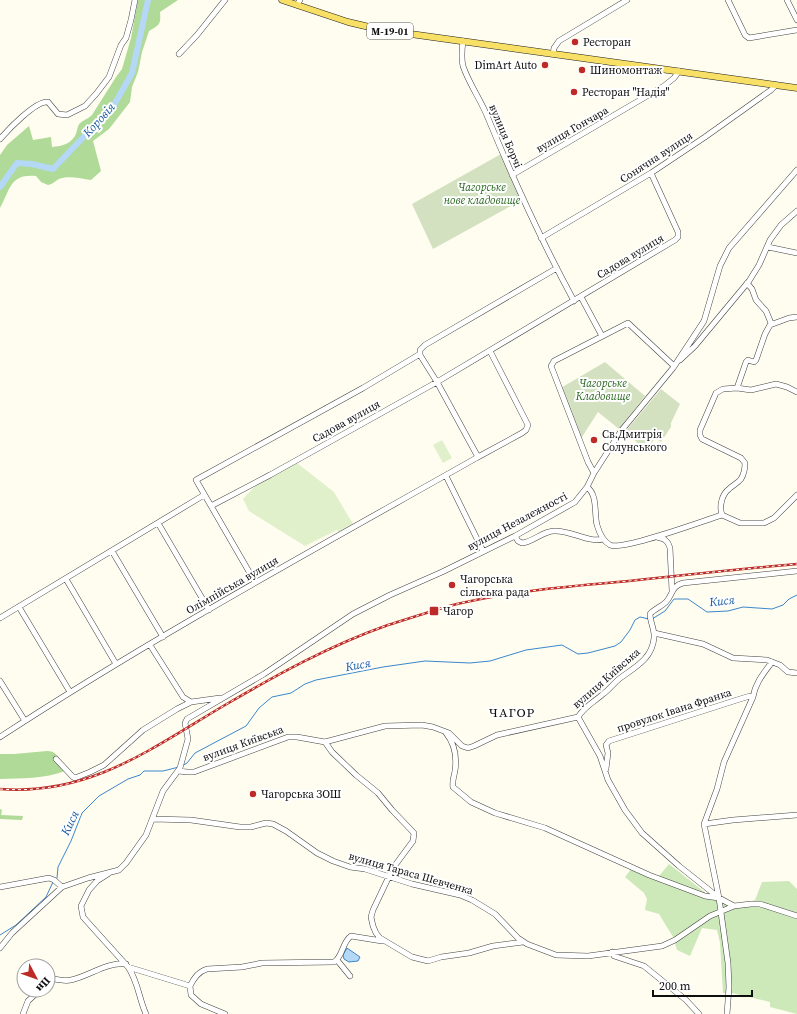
<svg xmlns="http://www.w3.org/2000/svg" width="797" height="1014" viewBox="0 0 797 1014" font-family="'Source Serif 4',serif">
<style>
.green{fill:#cee9b9}
.forest{fill:#b0da98}
.cemetery{fill:#d4e1c0}
.pitch{fill:#e0f0cb}
.water{fill:#b4d8f6;stroke:#3b87cd}
.lines{fill:none;stroke-linecap:round;stroke-linejoin:round}
.stream{stroke:#3b87cd;stroke-width:1}
.river{stroke:#b4d8f6;stroke-width:6}
.minor-casing{stroke:#414141;stroke-width:6}
.major-casing{stroke:#1f1f1f;stroke-width:7}
.minor{stroke:#fff;stroke-width:5}
.major{stroke:#f8e066;stroke-width:6}
.rail-casing{stroke:#be2b26;stroke-width:2.5}
.rail{stroke:#fff;stroke-width:1;stroke-dasharray:3;stroke-linecap:butt}
.poi-dot{fill:#be2b26;stroke:#fff;stroke-width:1.5}
.labels{text-anchor:middle;stroke-width:4;stroke-linejoin:round;paint-order:stroke}
.shield{fill:#fff;stroke:#565656;stroke-width:1}
.shield-label{font-size:10px;font-weight:bold;fill:#0e0e0e}
.poi-label{font-size:11px;fill:#0e0e0e;stroke:#fff;text-anchor:start}
.street-label{font-size:11px;fill:#0e0e0e;stroke:#fff}
.park-label{font-size:11px;font-style:italic;fill:#27661e;stroke:#fff}
.water-label{font-size:12px;font-style:italic;fill:#1759a0;stroke:#fff}
.quarter-label{font-size:13px;letter-spacing:1px;fill:#0e0e0e;stroke:#fff}
</style>
<rect width="100%" height="100%" fill="#fffdef"/>
<!-- green -->
<path class="green" d="M669,864L707,894L731,907L755,900L762,882L789,881L797,889V1014L770,1007V1002L732,993H723L720,943L717,930L702,928L690,956L677,950L673,937L659,914L645,910L647,899L644,893L625,877L631,869L653,879L659,876Z"/>
<!-- forest -->
<path class="forest" d="M138,0H178L160,12C161,24 160,25 149,31L142,52L138,72L132,87L130,102L109,129L93,141L101,171L91,180C82,179 68,175 59,179C55,181 53,184 48,185L41,182L36,176C10,174 11,188 0,208V155L7,145L29,126L33,140L51,137L52,147C61,146 69,145 75,136C77,132 77,128 79,124C83,120 88,119 92,115L116,77L122,69L131,38Z
M47,751C59,751 60,762 65,771C45,779 21,778 0,779V754H14Z
M0,809L2,810L1,815L23,816L22,820L0,819Z"/>
<!-- cemetery -->
<path class="cemetery" d="M501,154L522,200L433,249L412,204Z
M605,362L645,396L619,429L598,412L580,440L559,389Z
M661,389L680,404L671,423V427L661,442L655,438L648,448L639,444L625,432Z"/>
<!-- pitch -->
<path class="pitch" d="M442,440L452,458L443,463L433,445Z
M297,463L334,492L353,524L339,532L337,530L305,546L249,511L243,499L257,484Z"/>
<!-- water -->
<path class="water" d="M347,948L360,957L358,961L349,962L344,959L343,955Z"/>
<g class="lines">
<!-- stream -->
<path class="stream" d="M652,619L665,611L674,599H688L707,612L728,611L743,607L772,609L783,605L789,599L797,595
M182,766L187,763L195,753L246,726L259,708L272,697L291,693L305,684L316,680L383,667L425,661L470,663L490,661L526,650L562,645L578,654L588,653L615,646L621,642L630,630L635,620L640,617L649,619
M57,878L58,867L71,841L82,813L99,796L128,779L140,775L144,771H163L179,767
M0,935L16,925L46,897L53,882"/>
<!-- river -->
<path class="river" d="M0,187L17,163L32,164L53,169L114,105L132,73L148,0"/>
<!-- minor casing -->
<g class="minor-casing">
<path id="minor" d="M728,0L745,35L749,38L797,30
M787,0L797,20
M297,5L300,0
M463,41C462,49 461,58 463,66C469,84 481,100 488,118C514,181 542,242 574,301
M179,54L197,35L225,0
M553,54L554,48L559,41L627,0
M0,139C8,130 36,100 48,102L58,114L67,115L85,106L96,94L109,77L121,45L126,38L131,20L135,0
M512,175L664,86L674,78L679,71
M541,238L651,173L705,137L771,90L776,85
M768,247L797,253
M747,283L752,289L756,300L766,311L771,323
M581,297L602,336
M490,351L528,425L526,430L522,433L478,457L437,382L420,355V350L425,345L557,268
M680,360L695,346L749,281L759,265L770,240L781,225L797,211
M737,388L751,390L776,384L787,387L797,392
M594,473L588,462L551,366L554,361L628,323L674,366
M446,476L483,551
M587,487C598,495 594,514 597,525C599,532 603,541 610,545C623,551 705,520 722,515L740,523H764L774,518L797,495
M211,506L270,475L437,382L675,240L678,237V232L651,173
M722,515C719,506 722,494 729,489C733,485 738,483 741,479C744,474 745,469 745,463L741,458L702,439L700,435V430L716,393L723,389L737,388L746,362L748,360L754,362L756,360L765,334L770,325L789,318L797,317
M158,523L209,610
M515,536L518,541L522,543C533,542 543,531 554,531C571,530 587,543 603,539
M657,537L664,539L668,543L670,548L672,591
M112,551L163,637
M66,579L116,664
M255,582L196,480L363,388L420,354
M19,607L70,692
M0,618L204,495
M654,633L703,644L733,658L767,660L780,665L788,672L797,673
M150,645L183,697L191,702
M0,681L25,721
M578,717L600,756L608,780L625,810L642,833L679,866L718,897
M446,733C455,744 457,757 455,771C454,776 452,781 453,787L471,802L495,813L545,828L649,875L705,896L719,898L734,906
M0,737C155,636 317,548 478,457
M325,742L332,752L356,775L378,793L392,810L414,833L413,841L393,868L373,910L371,917L373,926L376,933L380,938L412,957L428,961L441,957L469,953L493,946L523,942
M56,759L73,777L75,778L90,772L104,765L143,730L177,709L191,702L220,698
M606,769L608,753L606,745L609,741L740,699L750,696L753,697
M179,771L187,772H194L288,737H297L325,742L385,726L422,725L433,727L449,733L462,746L468,748L474,746L497,735L578,717C586,705 593,703 603,694C609,690 613,684 619,679C633,668 652,660 654,638C655,630 650,622 650,614C654,609 661,607 666,602C673,595 671,586 683,583L797,571
M153,819L191,820L240,827H251L266,823L273,824L286,831L317,853L333,861L350,867L365,869L412,884L460,895L472,900L495,914L518,938L527,944L556,955L588,956L662,946L675,940L710,916L734,906L751,904H760L797,916
M704,824L733,820L797,815
M108,874L97,881L89,890L81,906L83,917L128,967L190,986L191,995L201,1004L225,1014
M0,887L49,878L54,880L62,887
M0,948L12,933L62,887L88,878L119,870L126,863L146,835L163,791L180,768L188,739L185,723L187,719L264,674L353,614L390,595L442,572L515,536L575,502L587,487L594,473L621,431L673,368L704,321L720,266L729,248L797,170
M612,952L614,956L644,966L686,1000L699,1014
M337,960L350,976
M128,967C138,981 139,999 146,1014
M48,982L52,979C59,979 65,982 71,980C90,976 106,962 126,964
M190,986C194,978 198,972 207,969L242,967L262,963L334,962C343,957 342,942 351,936L382,941
M23,1014L28,1001L40,990
M727,1014L729,987L728,963L719,898L704,824L717,789L724,762L753,697C755,683 764,673 772,662"/>
</g>
<!-- major casing -->
<g class="major-casing">
<path id="major" d="M282,0L348,22L382,30L797,88"/>
</g>
<!-- minor -->
<use href="#minor" class="minor"/>
<!-- major -->
<use href="#major" class="major"/>
<!-- rail casing -->
<g class="rail-casing">
<path id="rail" d="M0,789C90,796 152,748 225,705C278,674 331,645 388,625C411,618 434,610 457,604C513,591 571,586 629,581C685,575 741,569 797,564"/>
</g>
<!-- rail -->
<use href="#rail" class="rail"/>
</g>
<!-- markers -->
<g class="poi-dot">
<circle cx="575" cy="42" r="4"/>
<circle cx="545" cy="65" r="4"/>
<circle cx="582" cy="70" r="4"/>
<circle cx="574" cy="92" r="4"/>
<circle cx="594" cy="440" r="4"/>
<circle cx="452" cy="585" r="4"/>
<rect x="429" y="606" width="10" height="10" rx="2"/>
<circle cx="253" cy="794" r="4"/>
</g>
<g class="labels">
<!-- shield labels -->
<rect class="shield" x="367" y="23" width="46" height="16" rx="3"/>
<g class="shield-label">
<text x="390" y="35">М-19-01</text>
</g>
<!-- poi labels -->
<g class="poi-label">
<text x="583" y="46">Ресторан</text>
<text x="537" y="69" text-anchor="end">DimArt Auto</text>
<text x="590" y="74">Шиномонтаж</text>
<text x="582" y="96">Ресторан "Надія"</text>
<text x="602" y="438">Св.Дмитрія<tspan x="602" dy="13">Солунського</tspan></text>
<text x="460" y="583">Чагорська<tspan x="460" dy="13">сільська рада</tspan></text>
<text x="443" y="615">Чагор</text>
<text x="261" y="798">Чагорська ЗОШ</text>
</g>
<!-- street labels -->
<g class="street-label">
<text transform="translate(572 129) rotate(-30)" y="4">вулиця Гончара</text>
<text transform="translate(506 136) rotate(67)" y="4">вулиця Борчі</text>
<text transform="translate(656 157) rotate(-33)" y="4">Сонячна вулиця</text>
<text transform="translate(630 256) rotate(-31)" y="4">Садова вулиця</text>
<text transform="translate(346 421) rotate(-29)" y="4">Садова вулиця</text>
<text transform="translate(517 521) rotate(-28)" y="4">вулиця Незалежності</text>
<text transform="translate(232 585) rotate(-30)" y="4">Олімпійська вулиця</text>
<text transform="translate(606 678) rotate(-41)" y="4">вулиця Київська</text>
<text transform="translate(674 710) rotate(-18)" y="4">провулок Івана Франка</text>
<text transform="translate(243 743) rotate(-20)" y="4">вулиця Київська</text>
<text transform="translate(411 873) rotate(16)" y="4">вулиця Тараса Шевченка</text>
</g>
<!-- park labels -->
<g class="park-label">
<text x="482" y="191">Чагорське<tspan x="482" dy="13">нове кладовище</tspan></text>
<text x="603" y="387">Чагорське<tspan x="603" dy="13">Кладовище</tspan></text>
</g>
<!-- water labels -->
<g class="water-label">
<text transform="translate(99 120) rotate(-48)" y="4">Коровія</text>
<text transform="translate(722 601) rotate(-6)" y="4">Кися</text>
<text transform="translate(358 665) rotate(-10)" y="4">Кися</text>
<text transform="translate(70 823) rotate(-64)" y="4">Кися</text>
</g>
<!-- quarter labels -->
<g class="quarter-label">
<text x="512" y="717">ЧАГОР</text>
</g>
</g>
<!-- north arrow -->
<g transform="translate(36 978) rotate(131)"><circle r="19" fill="#ffffff" stroke="#9f9f9f"/>
<path d="M0-3L7 15L0 10L-7 15Z" fill="#be2b26"/>
<text y="-6" font-size="11" font-weight="bold" text-anchor="middle" fill="#0e0e0e">Пн</text>
</g>
<!-- scale -->
<path d="M653 990v6h99v-6" fill="none" stroke="#0e0e0e" stroke-width="2"/>
<text x="659" y="990" font-size="12" fill="#0e0e0e" stroke="#ffffff" stroke-width="3" paint-order="stroke">200 m</text>
</svg>
